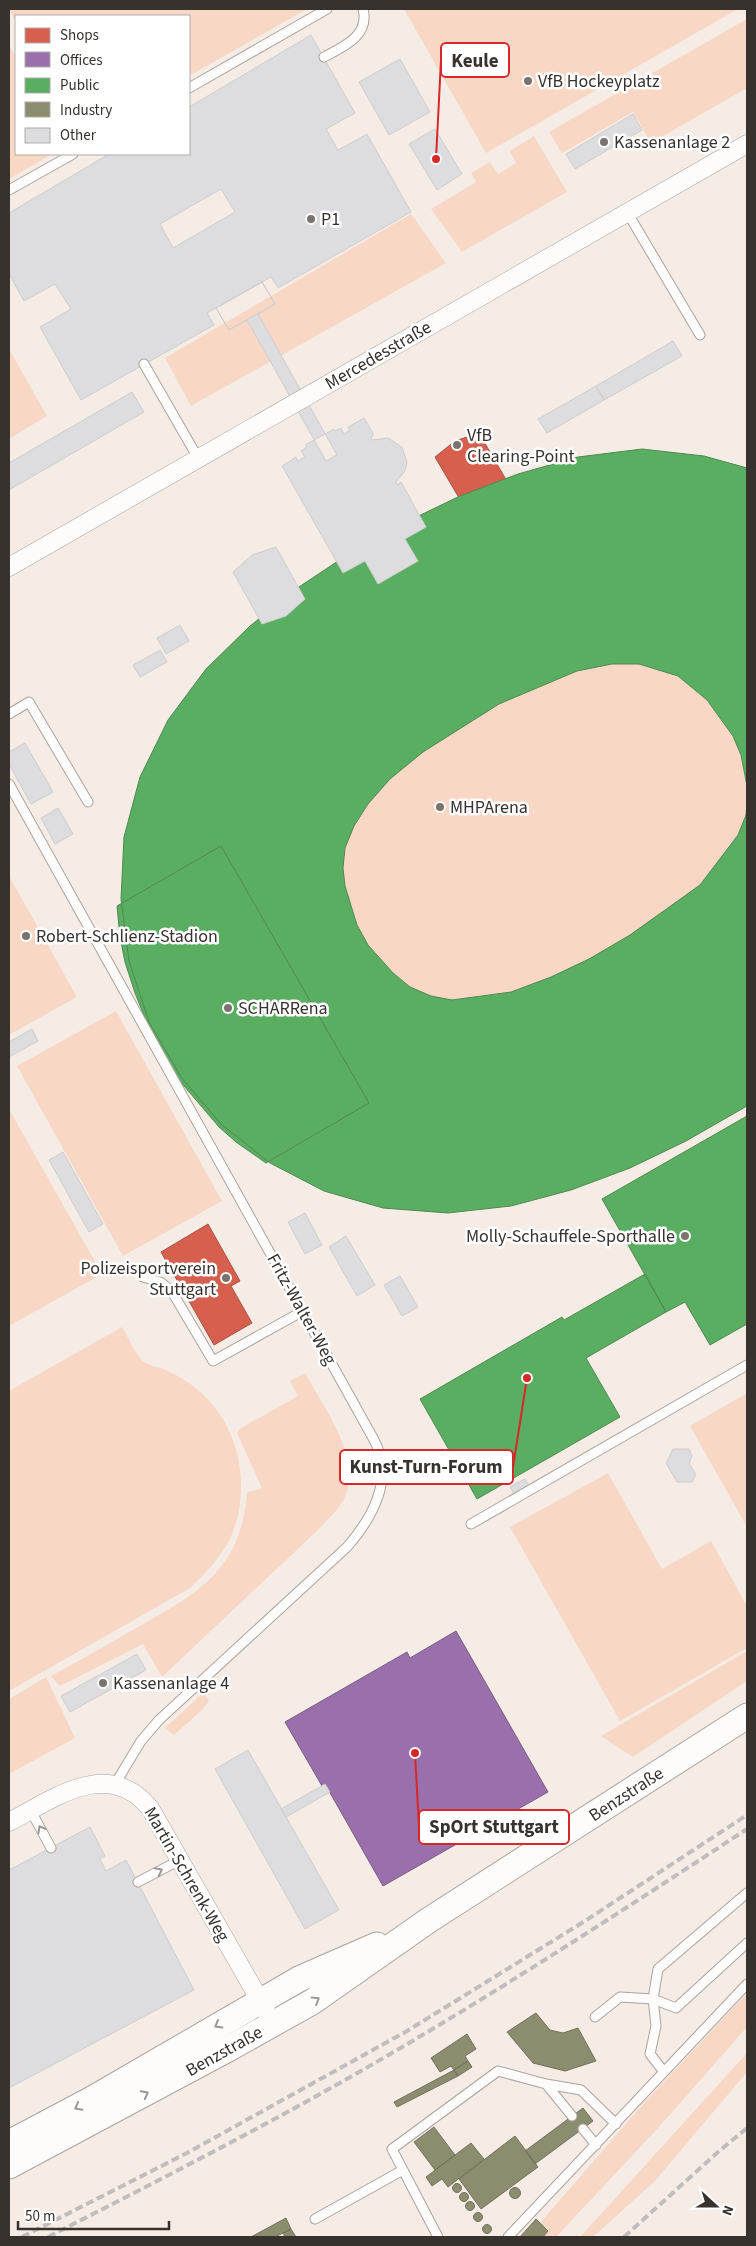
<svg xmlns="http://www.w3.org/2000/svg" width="756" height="2246" viewBox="0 0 756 2246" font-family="'Source Sans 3',sans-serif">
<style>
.green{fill:#f8d7c5}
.shops{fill:#d6604d;stroke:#a75244}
.offices{fill:#9970ab;stroke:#7c5d86}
.public{fill:#5aae61;stroke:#508952}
.industry{fill:#8c8c6e;stroke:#73715b}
.building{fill:#dddcde;stroke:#d0cdcd;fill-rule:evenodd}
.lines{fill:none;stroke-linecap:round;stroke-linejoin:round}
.service-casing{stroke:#aaa39e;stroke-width:11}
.minor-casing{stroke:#aaa39e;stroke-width:19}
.secondary-casing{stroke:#aaa39e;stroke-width:27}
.service{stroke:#fefcfb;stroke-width:9}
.minor{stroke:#fefcfb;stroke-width:18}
.secondary{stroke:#fefcfb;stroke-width:25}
.rail{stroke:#c0bdbc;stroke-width:4;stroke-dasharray:8 4;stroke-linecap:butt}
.oneway{stroke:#9b9794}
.poi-dot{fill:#7a736e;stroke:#fff;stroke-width:2}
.labels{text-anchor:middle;stroke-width:5;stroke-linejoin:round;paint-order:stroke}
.poi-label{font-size:18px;fill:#38322e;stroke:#fff;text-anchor:start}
.street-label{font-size:18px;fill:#38322e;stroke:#fff}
.leader{fill:none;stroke:#d62828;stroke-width:2}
.callout-dot{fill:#d62828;stroke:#fff;stroke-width:2}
.callout{fill:#fff;stroke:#d62828;stroke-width:2}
.callout-label{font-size:19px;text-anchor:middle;font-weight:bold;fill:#38322e}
</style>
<rect width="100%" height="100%" fill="#f6ece6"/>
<!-- green -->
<path class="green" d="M9,9H307L189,76V16H16V22Z
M404,9H738L486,153Z
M747,19V88L651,143L633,112L562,153L549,132Z
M9,45L16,58V154H52L9,179Z
M534,136L567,192L462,252L431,209L476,182L471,173L490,162L498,174L516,163L510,151Z
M411,214L446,263L191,406L165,358Z
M9,349L47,416L9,439Z
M642,449L704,456L747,468V1106L686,1141L511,1206L448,1213L383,1208L324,1191L129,961L121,899L124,837L404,523L460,496Z
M9,876L77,997L9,1035Z
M116,1011L222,1201L123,1256L17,1066Z
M9,1109L102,1274L9,1326Z
M122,1327C127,1335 137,1357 144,1362C150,1366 159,1367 166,1370C177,1375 189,1382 198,1390C241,1426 253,1491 229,1541C219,1559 205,1574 190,1588L9,1691V1391Z
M305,1373C322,1404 359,1454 347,1491C343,1506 330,1517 320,1528L162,1677L143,1644L60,1686L51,1676C80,1660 109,1644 138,1627C198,1593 241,1570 247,1493L262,1488L237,1433L241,1428L298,1396L290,1381Z
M747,1393V1527L690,1426Z
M608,1473L662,1569L711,1541L747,1606V1648L620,1721L510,1527Z
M747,1651V1681L633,1757L601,1736Z
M46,1677L75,1738L9,1774V1699Z
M204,1692L209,1701L202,1710L174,1735L165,1728Z
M747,1993V2027L659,2127L556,2237H543L548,2230L540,2223L643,2104Z
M747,2053V2072L655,2181L593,2237H580Z"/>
<!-- shops -->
<path class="shops" d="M479,433L508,483L489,500L465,508L435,457L455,441Z
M208,1224L240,1281L231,1286L252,1323L214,1345L161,1252Z"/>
<!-- offices -->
<path class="offices" d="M456,1631L548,1792L383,1886L325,1784L322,1786L285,1722L407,1652L410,1658Z"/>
<!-- public -->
<path class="public" d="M642,449L704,456L747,468V786L741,755L733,736L707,700L678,676L639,664H612L577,671L499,704L423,752L390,779L368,804L354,826L345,848L343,868L345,886L357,925L368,945L393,973L410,987L431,996L452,1000L511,992L551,977L589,959L630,935L700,885L738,835L746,815L747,802V1106L686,1141L630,1168L571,1190L511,1206L448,1213L383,1208L324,1191L270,1163L221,1124L181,1077L149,1022L129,961L121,899L124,837L140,777L168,720L206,669L250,626L299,587L350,553L404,523L460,496L518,474L578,457Z
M221,846L369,1103L266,1163L236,1142L219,1127L179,1080L147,1023L135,993L125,962L120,937L117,906Z
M747,1116V1324L710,1345L685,1302L666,1312L602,1199Z
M645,1274L666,1312L586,1358L620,1417L477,1499L420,1399L562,1317L564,1320Z"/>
<!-- industry -->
<path class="industry" d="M536,2013L550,2030L563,2033L578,2028L596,2061L565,2071L533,2063L507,2032Z
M467,2034L476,2049L465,2056L468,2061L454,2070L451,2066L440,2072L431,2058Z
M468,2061L472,2067L458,2076L454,2070Z
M454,2070L458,2076L397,2107L394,2102Z
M583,2108L593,2121L535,2164L525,2151Z
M434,2127L455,2155L435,2170L414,2142Z
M515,2136L538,2167L481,2209L459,2179Z
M471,2143L484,2159L448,2187L442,2179L432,2186L426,2177Z
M452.5 2188a4.5 4.5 0 1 1 9 0a4.5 4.5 0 1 1-9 0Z
M509.5 2193a5.5 5.5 0 1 1 11 0a5.5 5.5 0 1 1-11 0Z
M459.5 2197a4.5 4.5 0 1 1 9 0a4.5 4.5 0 1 1-9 0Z
M465.5 2206a4.5 4.5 0 1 1 9 0a4.5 4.5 0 1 1-9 0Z
M473.5 2217a4.5 4.5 0 1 1 9 0a4.5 4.5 0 1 1-9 0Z
M286,2218L291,2229L275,2237H251Z
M536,2219L548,2231L543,2237H520Z
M482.5 2229a4.5 4.5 0 1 1 9 0a4.5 4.5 0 1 1-9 0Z
M291,2229L296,2237H285L283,2233Z"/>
<!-- building -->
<path class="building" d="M311,35L355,113L326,129L338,150L367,134L411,212L278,288L271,277L207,313L214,325L81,400L40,327L71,309L55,284L24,301L9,274V213L109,154H189V107ZM221,189L235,212L173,248L160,224Z
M400,59L430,112L389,135L359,82Z
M633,114L642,130L575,169L566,154Z
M435,129L462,174L437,190L409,144Z
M262,282L275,304L258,314L337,455L326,461L247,320L229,330L216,308Z
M262,282L275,304L229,330L216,308Z
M673,341L682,356L604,400L596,386Z
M596,386L604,400L547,433L538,419Z
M132,392L144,412L9,490V463Z
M364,418L374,435L371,437L372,440L388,438L402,447L407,462L405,471L396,482L397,485L401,482L426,527L405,539L418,561L378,584L365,561L343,573L282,466L296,457L298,461L305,457L301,451L307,447L305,445L334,429L335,431L341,428L344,434L350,430L348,427Z
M276,547L305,599L286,616L262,624L233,572L252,555Z
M180,625L189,641L166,654L157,638Z
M160,650L167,662L140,677L133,665Z
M25,743L53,792L31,804L9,764V752Z
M58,808L73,834L55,844L41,818Z
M32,1029L38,1041L9,1057V1042Z
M63,1152L103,1224L89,1232L49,1160Z
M305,1213L322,1245L305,1254L288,1222Z
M346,1236L375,1285L357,1296L329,1247Z
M400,1276L418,1307L402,1316L384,1285Z
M673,1449H689L692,1456L689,1463L696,1475L692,1482H677L666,1463Z
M525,1479L529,1486L514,1494L510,1487Z
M137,1654L146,1670L70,1712L61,1696Z
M248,1750L339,1910L305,1929L215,1769Z
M325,1784L330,1792L286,1817L281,1809Z
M90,1827L105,1856L100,1859L106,1871L126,1860L194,1990L9,2088V1870Z"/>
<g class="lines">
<!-- service casing -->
<g class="service-casing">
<path id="service" d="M324,57C343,47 370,36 363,9
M189,88L327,9
M9,190L73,154
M627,212L700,335
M144,364L198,458
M9,714L29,702L88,802
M9,784L373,1438C395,1477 374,1516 347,1547L159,1720L141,1741L115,1784
M143,1277L160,1282L171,1290L213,1361L303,1311
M471,1524L747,1365
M31,1811L51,1848
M138,1882L180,1860
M595,2017L620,1997L653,1999L676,2008L747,1943
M664,2072L650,2054L656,2026L653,1999L658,1969L747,1893
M546,2084L572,2116
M583,2129L596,2145
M315,2219L403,2170
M438,2237L392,2149L498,2071L546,2084L581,2090L616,2124
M508,2237L747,1984"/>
</g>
<!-- minor casing -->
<g class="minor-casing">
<path id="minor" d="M9,567L747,144
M9,1822C53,1799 108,1757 150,1808L266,2011"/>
</g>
<!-- secondary casing -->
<g class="secondary-casing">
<path id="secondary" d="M9,2143L92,2099L299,1979L377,1945
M9,2166L228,2049L312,2002L429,1920L747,1716"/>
</g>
<!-- service -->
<use href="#service" class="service"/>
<!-- minor -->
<use href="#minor" class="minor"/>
<!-- secondary -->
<use href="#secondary" class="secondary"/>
<!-- rail -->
<path class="rail" d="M22,2237L187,2153L407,2031L585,1921L747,1815
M48,2237C171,2174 295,2111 414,2040C527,1973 637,1901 747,1829
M624,2237L718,2152L747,2128"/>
</g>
<!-- one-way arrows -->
<defs><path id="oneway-chevron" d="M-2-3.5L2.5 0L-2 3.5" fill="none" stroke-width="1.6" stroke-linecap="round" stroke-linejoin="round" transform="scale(1.25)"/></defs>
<g class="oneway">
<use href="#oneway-chevron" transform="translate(41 1829) rotate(-119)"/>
<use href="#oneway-chevron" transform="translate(159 1871) rotate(-27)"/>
<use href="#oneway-chevron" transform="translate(316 2000) rotate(-32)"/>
<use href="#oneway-chevron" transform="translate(218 2025) rotate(150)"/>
<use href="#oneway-chevron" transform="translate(145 2094) rotate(-28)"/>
<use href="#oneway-chevron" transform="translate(78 2107) rotate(152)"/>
</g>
<!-- markers -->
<g class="poi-dot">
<circle cx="528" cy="81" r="5"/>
<circle cx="604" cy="142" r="5"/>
<circle cx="311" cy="219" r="5"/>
<circle cx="457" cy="445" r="5"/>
<circle cx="440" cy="807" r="5"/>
<circle cx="26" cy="936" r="5"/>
<circle cx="228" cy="1008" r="5"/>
<circle cx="685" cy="1236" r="5"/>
<circle cx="226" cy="1278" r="5"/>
<circle cx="103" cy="1683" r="5"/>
</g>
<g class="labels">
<!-- poi labels -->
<g class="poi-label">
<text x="538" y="87">VfB Hockeyplatz</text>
<text x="614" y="148">Kassenanlage 2</text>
<text x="321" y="225">P1</text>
<text x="467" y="441">VfB<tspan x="467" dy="21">Clearing-Point</tspan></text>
<text x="450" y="813">MHPArena</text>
<text x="36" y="942">Robert-Schlienz-Stadion</text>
<text x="238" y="1014">SCHARRena</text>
<text x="675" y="1242" text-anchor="end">Molly-Schauffele-Sporthalle</text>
<text x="216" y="1274" text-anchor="end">Polizeisportverein<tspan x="216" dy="21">Stuttgart</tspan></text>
<text x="113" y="1689">Kassenanlage 4</text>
</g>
<!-- street labels -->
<g class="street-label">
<text transform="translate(378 355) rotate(-30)" y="6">Mercedesstraße</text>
<text transform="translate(302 1309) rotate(61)" y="6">Fritz-Walter-Weg</text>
<text transform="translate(626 1794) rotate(-33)" y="6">Benzstraße</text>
<text transform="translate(187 1874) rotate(60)" y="6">Martin-Schrenk-Weg</text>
<text transform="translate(224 2051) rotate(-29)" y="6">Benzstraße</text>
</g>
</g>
<!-- callouts -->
<path class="leader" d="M436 159L441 60M527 1378L513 1467M415 1753L419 1827"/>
<g class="callout-dot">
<circle cx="436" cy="159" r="5"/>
<circle cx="527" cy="1378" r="5"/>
<circle cx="415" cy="1753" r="5"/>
</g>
<g class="callout">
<rect x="441" y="43" width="68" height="34" rx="5"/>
<rect x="340" y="1450" width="173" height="34" rx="5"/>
<rect x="419" y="1810" width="150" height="34" rx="5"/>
</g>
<g class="callout-label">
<text x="475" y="67">Keule</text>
<text x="426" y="1473">Kunst-Turn-Forum</text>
<text x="494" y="1833">SpOrt Stuttgart</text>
</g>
<!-- border -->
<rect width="756" height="2246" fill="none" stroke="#38322e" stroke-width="20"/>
<!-- legend -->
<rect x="15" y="15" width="175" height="140" fill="#ffffff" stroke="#afadab"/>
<rect x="25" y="28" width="25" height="15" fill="#d6604d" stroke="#afadab"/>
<text x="60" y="40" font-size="15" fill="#38322e">Shops</text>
<rect x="25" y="52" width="25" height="15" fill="#9970ab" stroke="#afadab"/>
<text x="60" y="65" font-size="15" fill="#38322e">Offices</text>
<rect x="25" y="78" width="25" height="15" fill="#5aae61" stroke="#afadab"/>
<text x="60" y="90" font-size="15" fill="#38322e">Public</text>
<rect x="25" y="102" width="25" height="15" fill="#8c8c6e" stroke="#afadab"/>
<text x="60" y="115" font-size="15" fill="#38322e">Industry</text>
<rect x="25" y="128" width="25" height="15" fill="#dddcde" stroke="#afadab"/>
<text x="60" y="140" font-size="15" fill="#38322e">Other</text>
<!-- north arrow -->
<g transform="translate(716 2206) rotate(111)" stroke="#ffffff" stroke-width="4" paint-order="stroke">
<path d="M0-4L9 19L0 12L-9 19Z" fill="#38322e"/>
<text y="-8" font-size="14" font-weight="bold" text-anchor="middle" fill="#38322e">N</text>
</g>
<!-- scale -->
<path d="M18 2221v8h151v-8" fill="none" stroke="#38322e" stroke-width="2.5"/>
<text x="25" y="2221" font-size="15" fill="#38322e" stroke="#ffffff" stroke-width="4" paint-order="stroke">50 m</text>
</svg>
